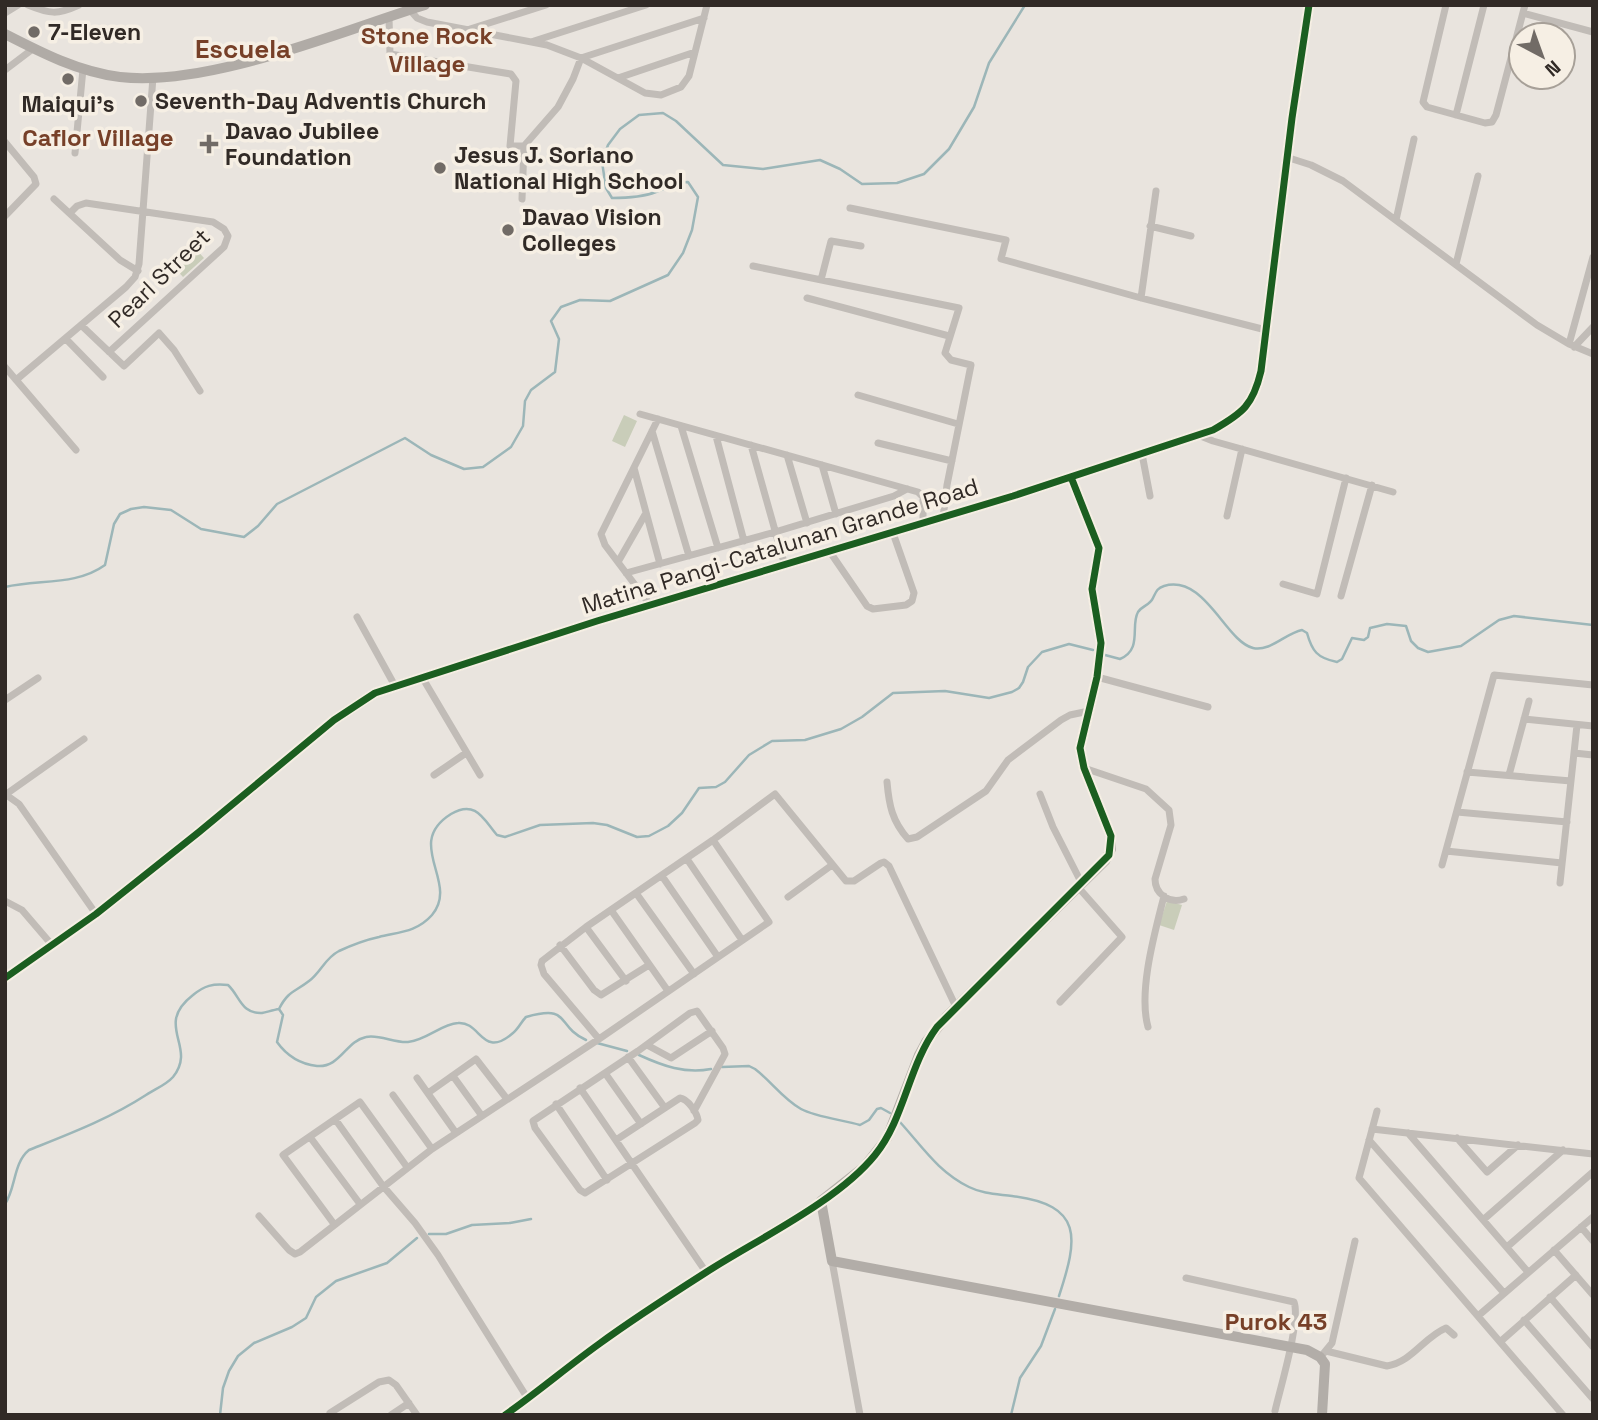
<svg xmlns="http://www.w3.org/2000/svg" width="1598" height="1420" viewBox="0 0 1598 1420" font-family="'Space Grotesk',sans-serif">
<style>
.green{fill:#c9cdb9}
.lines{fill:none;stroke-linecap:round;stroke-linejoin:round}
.stream{stroke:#9cb6b8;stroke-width:2.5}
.street{stroke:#c1bcb7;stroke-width:7}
.secondary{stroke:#b2ada8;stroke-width:10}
.primary{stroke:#b0aba6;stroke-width:10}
.cycleway-casing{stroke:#f6efe4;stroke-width:11}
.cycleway{stroke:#1b5e20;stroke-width:7}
.poi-dot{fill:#716b66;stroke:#f6efe4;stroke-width:2.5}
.labels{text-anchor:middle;stroke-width:7;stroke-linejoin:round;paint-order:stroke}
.poi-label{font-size:23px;font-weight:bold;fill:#312a26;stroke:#f6efe4;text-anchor:start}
.street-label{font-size:23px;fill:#312a26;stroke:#f6efe4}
.neighbourhood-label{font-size:24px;font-weight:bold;fill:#774028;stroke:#f6efe4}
.quarter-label{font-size:26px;font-weight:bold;fill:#774028;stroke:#f6efe4}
</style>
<rect width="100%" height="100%" fill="#e9e4de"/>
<!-- green -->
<path class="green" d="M194,247L204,258L183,277L173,266Z
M624,415L637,421L625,447L612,441Z
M1167,901L1182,905L1174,930L1159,925Z"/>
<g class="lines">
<!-- stream -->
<path class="stream" d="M5,587C39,579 76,586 105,565L114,524L120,514L131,509L144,507L171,510L201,529L244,537L258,526L277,504L405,438L431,455L464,469L483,467L511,447L523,426L525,401L531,390L555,372L559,339L551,321L561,307L580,300L610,301L668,275L683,253L692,230L698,197L688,182C675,182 668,188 656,192C643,197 626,198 612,198L606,188L602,162L608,145L620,129L639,115L663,113L676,121L723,165L763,169L820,160L840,169L862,184L897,183L924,174L949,149L974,107L989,63L1025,5
M1105,655L1120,659C1143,649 1130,626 1138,612C1142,606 1150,605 1153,598C1156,592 1157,588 1164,586C1205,574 1225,641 1253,648C1270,652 1286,633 1302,630L1307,633C1312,651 1317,658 1337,662L1342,659L1352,638L1364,640L1368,637L1370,628L1387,624L1406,626L1411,641L1418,648L1428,652L1461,646L1499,620L1514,616L1593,625
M586,1040C555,1026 572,1004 526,1017C521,1022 519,1028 513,1033C482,1060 481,1021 458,1023C441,1024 427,1040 408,1042C394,1043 379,1034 366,1037C346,1041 340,1068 317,1066C299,1064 287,1056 277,1042L283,1015L279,1009C288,991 295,992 309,981C321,972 325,958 339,951C352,945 365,940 379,937C399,932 417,932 432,915C460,882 403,844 451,814C476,799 484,820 497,835L505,837L540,825L593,823L607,825L637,837L649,836L668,826L682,813L699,788L716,787L725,782L749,755L772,741L805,740L841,729L862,717L893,693L945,691L989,698L1012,692L1019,688L1023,682L1028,667L1042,652L1069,644L1093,650
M597,1043L627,1051
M639,1055C663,1066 685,1074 711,1069
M722,1067L749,1066L755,1069C771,1081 783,1099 801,1109C816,1117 843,1120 860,1125L869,1120L877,1109L881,1108L890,1113
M899,1121C922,1146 937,1171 969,1187C983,1194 997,1194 1012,1196C1084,1205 1078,1238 1059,1296
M5,1204C16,1188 13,1163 29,1150C69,1134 109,1119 146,1095C155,1089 166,1085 173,1077C198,1046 153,1026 193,995C204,986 213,983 228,985C240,996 241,1014 262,1013C267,1012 273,1010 279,1009
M429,1234H446L472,1225L510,1223L531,1219
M220,1415L223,1388L229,1371L238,1356L254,1343L292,1327L306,1318L316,1297L336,1281L387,1263L417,1238
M1011,1415L1020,1378L1041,1346L1055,1309"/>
<!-- street -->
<path class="street" d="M28,5C50,14 57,15 79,5
M1446,5L1423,102L1427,107L1485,123L1492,122L1496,115L1525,5
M410,10L417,18L427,22L547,45L581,58L645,93L661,95L681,87L689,76L707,5
M5,13L18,5
M1523,13L1593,32
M389,17L390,54L511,74L516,81L510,146H524
M470,29L546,5
M534,41L646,5
M5,70L34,48
M618,78L695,52
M1456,115L1484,5
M5,142L34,177L36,184L5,216
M75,153L83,69
M1286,157L1311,165L1343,181L1537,325L1569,344L1593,354
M54,199L120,260L138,271
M522,199L524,146L558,107L573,79L581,58L704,18
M850,208L1006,240L1001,259L1141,298L1266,330
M70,213L77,206L86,203L213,222L224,229L228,236L224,247L109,352
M1396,220L1414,139
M1150,226L1191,236
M1456,264L1478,176
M753,266L959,308L945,353L951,360L971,365L947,485L943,518
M821,280L831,241L861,246
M807,298L949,336
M1141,298L1156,191
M82,326L124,366L159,333L174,350L200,391
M66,339L103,377
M1569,344L1593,257
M1574,347L1593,327
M5,367L76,450
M16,380L126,287L135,277L139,264L153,77
M858,395L958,424
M640,414L918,492L923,497V524
M681,426L718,548
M652,431L689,556
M1198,435L1213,441L1393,492
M716,436L744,541
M878,443L952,461
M751,445L785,566
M1142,454L1150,496
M787,455L807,523
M822,465L836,514
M634,468L660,564
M1227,516L1242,449
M830,552L867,606L873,609L906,605L912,601L914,593L893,533
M618,562L646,513
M626,573L775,532L894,496L907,489
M1283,584L1317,594L1346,478
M1341,596L1372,485
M651,606L605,545L601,534L658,419
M357,617L395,686
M422,677L480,775
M1097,677L1208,707
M5,700L38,678
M1524,719L1593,726
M1574,753L1593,755
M1084,768L1146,789L1169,810L1171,825L1155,879C1155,894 1169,904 1184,899
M1467,772L1571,781
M434,775L466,753
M1509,775L1529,701
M887,782C889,805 892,821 908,839L917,837L986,791L1008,760L1061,720L1070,715L1089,711
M5,794L19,804L96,914
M1040,794L1053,827L1082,884
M5,795L84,739
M1457,812L1567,822
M1446,851L1562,863
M687,859L742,940
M1442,865L1494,675L1593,685
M662,876L718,957
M1560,883L1577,725
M636,893L694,974
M788,897L832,865
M5,901L22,910L52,945
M611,910L668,991
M586,927L626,981
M560,945L594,990L601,995L649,965
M1060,1002L1122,937L1078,887
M1148,1027C1138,991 1155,932 1164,896
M599,1039L544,974L541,965L542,961L586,927L713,840L775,794L846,881H854L881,863L884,862L889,866L956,1007
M647,1045L671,1058L712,1031
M628,1057L665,1108
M605,1073L641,1124
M453,1076L482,1116
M417,1078L456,1133
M580,1088L706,1272
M428,1093L476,1059L507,1099
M393,1095L432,1149
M556,1104L607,1180
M1377,1111L1359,1178L1563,1415
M335,1119L383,1186L415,1223L438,1255L528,1399
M1372,1129L1593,1154
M1408,1133L1528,1272
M310,1137L360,1204
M1457,1138L1487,1172L1518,1145
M616,1140L680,1098C688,1099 697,1113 698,1120L695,1123L585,1193L580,1190L535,1128L533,1121L638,1051L690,1013L697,1011L723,1048L725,1054L694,1111
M1369,1140L1504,1293
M259,1216L289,1250L295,1254L300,1252L432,1149L599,1039L769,922L713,840
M1483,1220L1563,1150
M334,1224L283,1155L360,1102L407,1167
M1581,1227L1593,1241
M1507,1247L1593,1172
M1554,1250L1593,1295
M832,1261L860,1415
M1186,1278L1294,1302C1301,1320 1280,1389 1275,1411
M1550,1297L1593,1347
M1478,1316L1593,1217
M1524,1320L1593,1399
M1500,1342L1576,1275
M1326,1351L1387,1366C1412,1362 1424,1337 1446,1328L1454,1335
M1323,1354L1332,1343L1355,1241
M330,1413L379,1382L389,1380L396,1385L417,1415
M391,1415L409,1403
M505,1415L619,1330L706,1272L821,1201"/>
<!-- secondary -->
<path class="secondary" d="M1071,477L1099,548L1092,589L1101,643L1097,677L1080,748L1084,768L1111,836V849L1105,861L947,1016L926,1042L919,1055L887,1138L864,1167L821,1201L832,1261L1307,1350L1320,1357L1325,1364L1322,1415
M5,978L96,914L199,832L334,720L375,693L597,621L1013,496L1213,430C1243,413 1253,405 1261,371L1292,118L1309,5"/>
<!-- primary -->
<path class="primary" d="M5,34C42,53 79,72 120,77C210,87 338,32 425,5"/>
<!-- cycleway casing -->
<g class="cycleway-casing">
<path id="cycleway" d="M5,978L96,914L199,832L334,720L375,693L597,621L1013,496L1213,430C1243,413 1253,405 1261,371L1292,118L1309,5
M505,1415C538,1392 567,1367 599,1344C633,1319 669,1296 705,1273C756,1240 837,1202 875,1155C905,1118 908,1066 937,1027L1109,855L1111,836L1084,768L1080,748L1097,677L1101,643L1092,589L1099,548L1071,477"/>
</g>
<!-- cycleway -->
<use href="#cycleway" class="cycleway"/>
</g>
<!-- markers -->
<g class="poi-dot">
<circle cx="34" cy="32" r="7"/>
<circle cx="68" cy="79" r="7"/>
<circle cx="141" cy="101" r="7"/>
<path d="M205.5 133.5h7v7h7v7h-7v7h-7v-7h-7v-7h7z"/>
<circle cx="440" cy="168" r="7"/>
<circle cx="508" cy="230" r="7"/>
</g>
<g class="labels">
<!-- poi labels -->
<g class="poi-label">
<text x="48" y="40">7-Eleven</text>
<text x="155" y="109">Seventh-Day Adventis Church</text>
<text x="68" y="112" text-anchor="middle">Maiqui's</text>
<text x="225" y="139">Davao Jubilee<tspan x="225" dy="26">Foundation</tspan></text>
<text x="454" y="163">Jesus J. Soriano<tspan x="454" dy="26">National High School</tspan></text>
<text x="522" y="225">Davao Vision<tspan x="522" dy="26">Colleges</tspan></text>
</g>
<!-- street labels -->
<g class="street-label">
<text transform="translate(159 278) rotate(-44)" y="8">Pearl Street</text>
<text transform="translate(780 546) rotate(-17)" y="8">Matina Pangi-Catalunan Grande Road</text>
</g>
<!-- neighbourhood labels -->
<g class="neighbourhood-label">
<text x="427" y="44">Stone Rock<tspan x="427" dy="28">Village</tspan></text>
<text x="98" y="146">Caflor Village</text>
<text x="1276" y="1330">Purok 43</text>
</g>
<!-- quarter labels -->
<g class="quarter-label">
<text x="243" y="58">Escuela</text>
</g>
</g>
<!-- border -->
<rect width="1598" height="1420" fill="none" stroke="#312a26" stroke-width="14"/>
<!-- north arrow -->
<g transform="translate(1542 56) rotate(139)"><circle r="33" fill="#f6efe4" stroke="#a7a098" stroke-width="2"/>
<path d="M0-5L12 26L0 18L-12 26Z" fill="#716b66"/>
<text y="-10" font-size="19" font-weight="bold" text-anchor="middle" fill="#312a26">N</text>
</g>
</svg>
